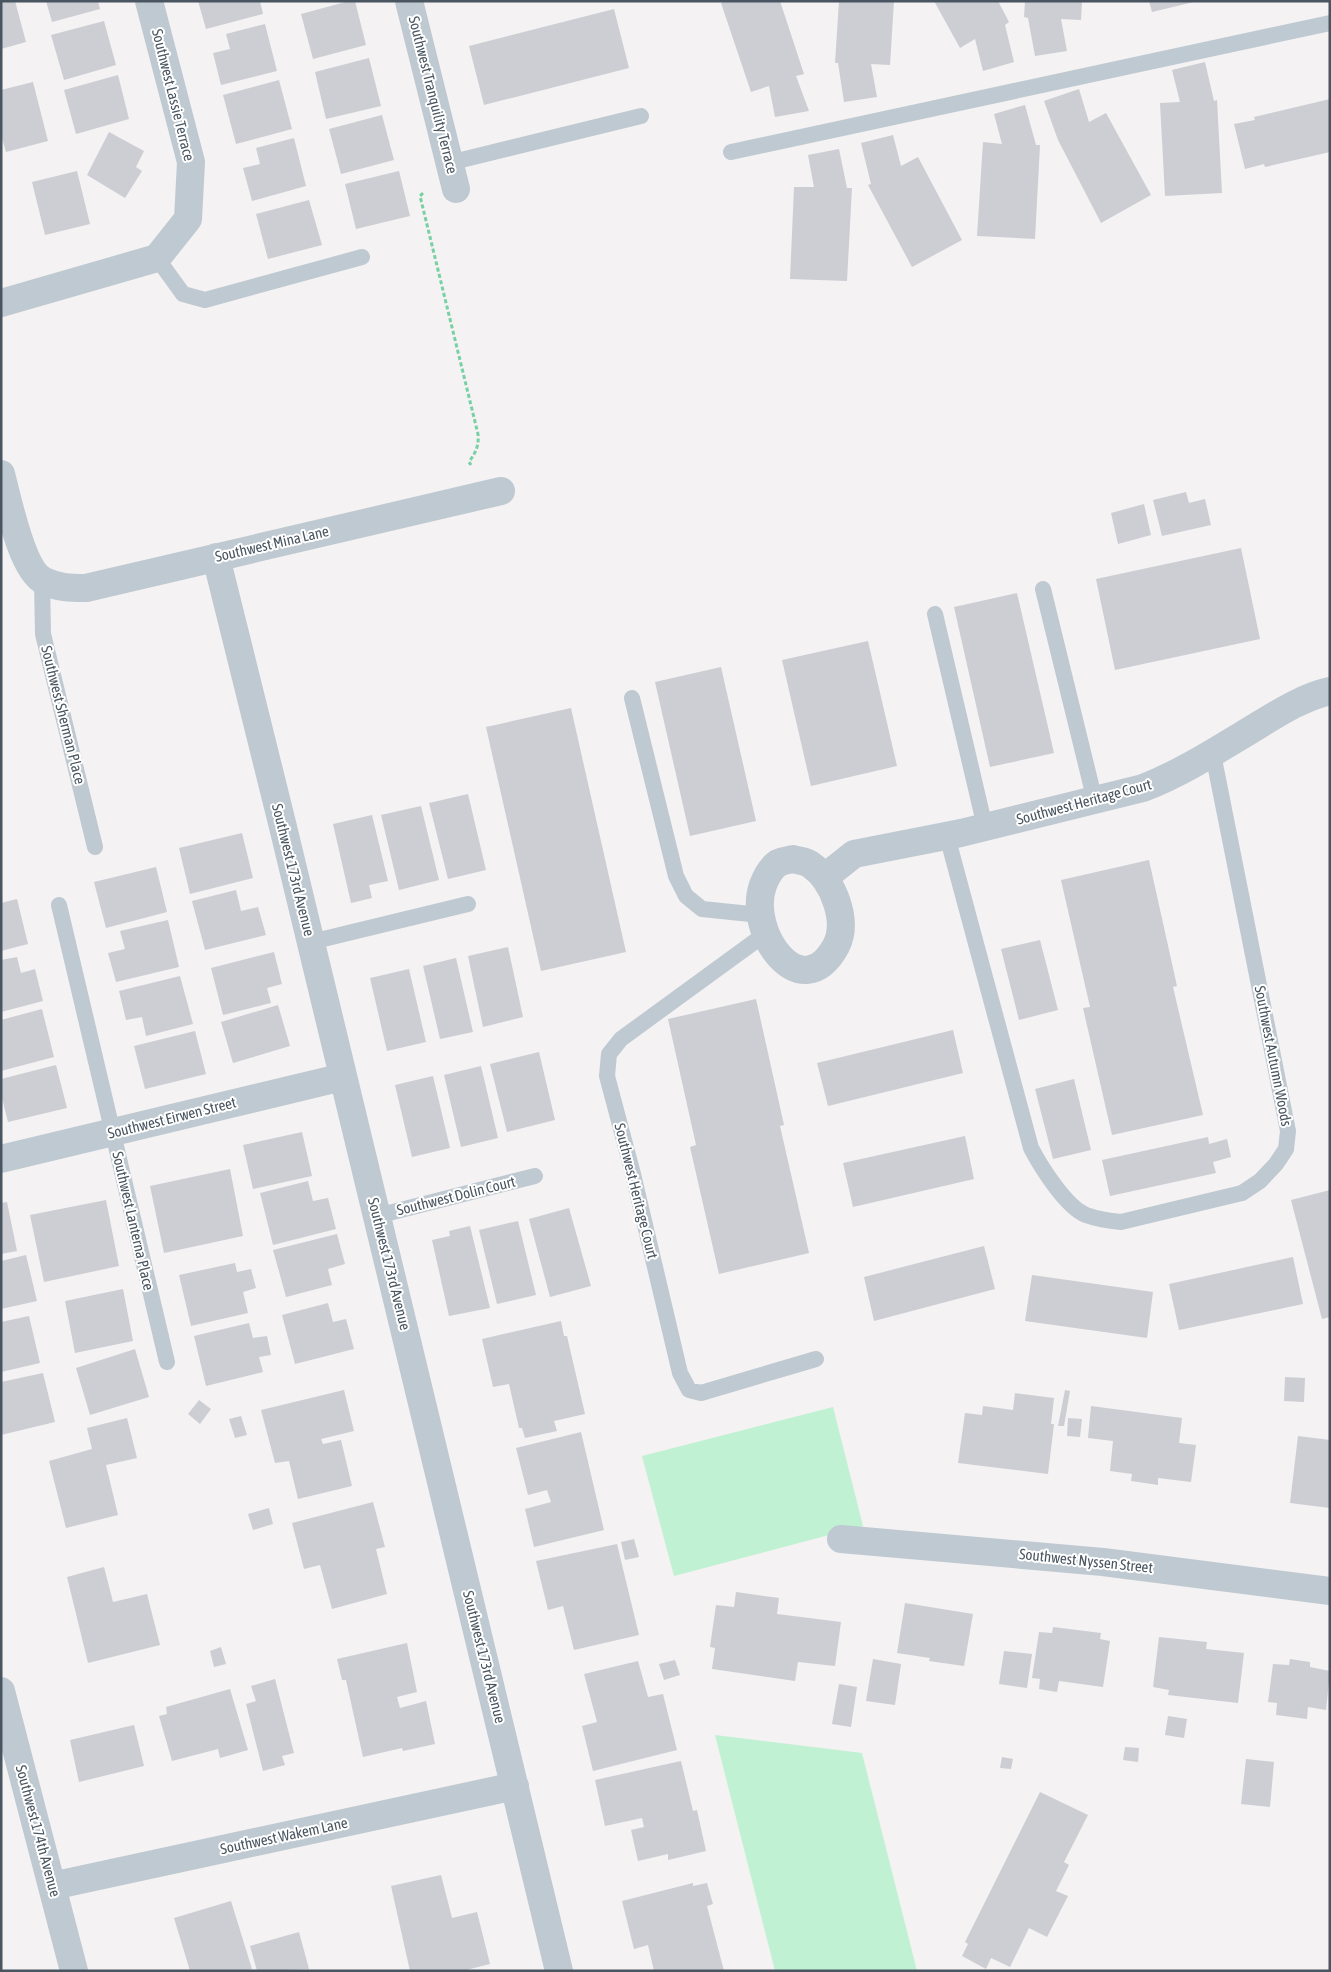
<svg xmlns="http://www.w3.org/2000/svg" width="1331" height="1972" viewBox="0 0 1331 1972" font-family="'Asap Condensed',sans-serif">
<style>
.green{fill:#c0f1d2}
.building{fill:#ccced4}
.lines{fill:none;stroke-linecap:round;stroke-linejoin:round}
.path{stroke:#77d1a3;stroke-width:3;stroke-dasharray:4 2.5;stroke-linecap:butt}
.lane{stroke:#bfc9d1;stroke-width:16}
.street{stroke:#bfc9d1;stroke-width:28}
.labels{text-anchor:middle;stroke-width:4;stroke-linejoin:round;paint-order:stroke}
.street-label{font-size:15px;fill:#495560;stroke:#fff}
</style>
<rect width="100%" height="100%" fill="#f4f2f2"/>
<!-- green -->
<path class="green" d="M833,1407L863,1526L674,1576L642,1456Z
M715,1735L862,1753L917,1971H775Z"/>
<!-- building -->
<path class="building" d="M1,1H15L26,42L1,49Z
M46,1H98L100,9L52,22Z
M198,1H260L263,14L206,29Z
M349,1H355L366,45L313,59L301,14Z
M726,1H780L804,74L796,76L809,111L775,117L769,86L751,92L721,3Z
M839,1H894L890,65L871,64L877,97L844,102L838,63H835Z
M934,1H998L1009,22L1005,25L1014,62L983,71L975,39L960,48Z
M1025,1H1082L1081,20L1061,19L1067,51L1035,56L1028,18L1024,17Z
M1149,1H1194V2L1152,12Z
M614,9L629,68L484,105L469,46Z
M104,21L116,65L64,80L51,35Z
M265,24L277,71L221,85L213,53L230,49L226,34Z
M369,58L381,106L326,119L315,72Z
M1205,62L1214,101L1217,100L1222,193L1165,196L1160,103L1180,102L1172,70Z
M118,75L129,119L76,134L64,90Z
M279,80L292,129L236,144L223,95Z
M33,82L48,141L6,152L1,135V90Z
M1079,89L1089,122L1106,113L1151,195L1101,223L1058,140L1044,101Z
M1330,99V152L1265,167L1264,164L1245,169L1234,124L1255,120L1254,117Z
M1025,105L1036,145H1040L1035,239L977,236L983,142L1002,144L994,114Z
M382,115L394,160L341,174L329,129Z
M109,132L144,151L136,167L142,171L125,198L87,175Z
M893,135L901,166L918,157L962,240L912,267L868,185L871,184L861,143Z
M294,138L306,186L252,201L243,168L260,164L256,148Z
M839,149L847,188H852L847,281L790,279L794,187H814L808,155Z
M77,171L90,224L45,235L32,182Z
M399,171L410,216L356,229L345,184Z
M309,200L322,245L268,259L256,214Z
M1186,492L1189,503L1205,499L1211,525L1162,536L1153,500Z
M1144,504L1151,535L1118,544L1111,513Z
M1241,548L1260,639L1115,670L1096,579Z
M1017,593L1054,753L990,767L954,607Z
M868,641L897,766L811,786L782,660Z
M721,667L756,821L690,836L655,682Z
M571,708L626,952L541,971L486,727Z
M468,794L486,870L448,879L429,803Z
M421,806L439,880L399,890L381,815Z
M372,815L388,881L369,885L372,898L351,903L333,824Z
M242,833L253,878L190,894L179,848Z
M1149,860L1177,986L1173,987L1203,1115L1112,1135L1083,1008L1090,1007L1061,880Z
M156,867L167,912L106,928L94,882Z
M236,890L241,911L258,907L266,935L205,950L192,901Z
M17,899L28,944L1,951V903Z
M168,920L179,967L116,982L108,953L125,949L120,931Z
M1040,940L1058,1010L1019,1020L1001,949Z
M508,947L523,1017L483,1027L468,956Z
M274,952L282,984L267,988L271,1003L223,1015L211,968Z
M17,957L21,973L35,969L43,1001L1,1012V960Z
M456,958L473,1032L440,1039L423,966Z
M409,969L426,1042L387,1051L370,978Z
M180,976L193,1024L146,1036L142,1017L126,1020L119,991Z
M756,999L784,1125L780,1126L809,1253L719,1274L690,1147L696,1145L668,1019Z
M278,1005L290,1046L233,1063L221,1022Z
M42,1009L54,1057L1,1071V1020Z
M953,1030L963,1073L828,1106L817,1063Z
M195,1031L206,1074L145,1089L134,1046Z
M539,1052L555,1120L507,1132L490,1064Z
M56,1065L67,1108L8,1122L1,1094V1079Z
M481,1066L498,1138L461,1147L444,1075Z
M433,1076L450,1148L412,1157L395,1085Z
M1074,1079L1091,1150L1053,1159L1035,1089Z
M302,1132L312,1176L253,1189L243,1145Z
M965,1136L974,1179L853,1207L843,1163Z
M1208,1137L1209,1144L1227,1139L1231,1157L1213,1162L1216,1173L1110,1196L1102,1160Z
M230,1169L243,1236L164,1253L150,1186Z
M308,1181L313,1201L328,1198L336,1229L273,1245L260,1193Z
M1330,1190V1317L1322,1319L1291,1200Z
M106,1200L119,1266L44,1282L30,1215Z
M7,1202L17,1251L1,1254V1203Z
M569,1208L591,1286L550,1297L529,1219Z
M518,1221L536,1295L497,1304L479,1230Z
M470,1226L490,1308L449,1316L432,1240L450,1236L449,1231Z
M337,1234L345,1264L328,1269L332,1285L286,1297L273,1250Z
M984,1246L995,1289L874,1321L864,1277Z
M26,1255L37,1301L1,1309V1261Z
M1293,1257L1303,1304L1179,1330L1169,1284Z
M235,1263L237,1272L251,1269L256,1288L243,1292L248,1313L191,1326L179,1275Z
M1032,1275L1153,1292L1147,1338L1025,1321Z
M123,1289L133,1341L75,1353L65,1301Z
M328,1303L333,1322L346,1319L354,1349L295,1364L282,1315Z
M29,1316L40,1363L1,1372V1322Z
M561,1321L564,1336H567L585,1414L554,1421L557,1431L525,1438L522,1428H519L509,1384L493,1387L482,1339Z
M249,1323L253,1338L267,1336L271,1355L259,1357L263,1372L206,1386L194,1336Z
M135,1349L149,1397L90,1415L76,1368Z
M43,1373L55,1422L1,1435V1382Z
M1285,1377L1305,1378L1304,1402L1284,1401Z
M344,1390L354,1431L321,1439L323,1444L341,1440L352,1486L298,1499L289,1461L275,1463L261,1410Z
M1065,1390L1070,1391L1064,1426H1058Z
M1015,1393L1054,1398L1051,1424H1054L1048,1474L958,1463L965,1413L982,1415L983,1406L1013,1410Z
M199,1400L211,1409L200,1424L188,1414Z
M1091,1406L1182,1418L1179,1443L1196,1445L1191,1482L1158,1478V1485L1131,1481L1132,1474L1110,1471L1113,1441L1088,1438Z
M241,1416L247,1435L235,1438L229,1419Z
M127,1418L137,1458L106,1465L118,1515L66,1528L49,1461L92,1449L87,1428Z
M1068,1418L1082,1419L1080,1437L1067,1436Z
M581,1432L604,1530L534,1547L525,1509L551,1502L547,1490L528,1495L516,1448Z
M1298,1436L1330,1440V1508L1290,1503Z
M373,1502L385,1547L376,1549L387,1594L332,1609L320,1565L304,1569L292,1523Z
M269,1508L273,1524L253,1530L248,1514Z
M634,1539L639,1557L625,1560L621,1542Z
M617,1544L639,1635L574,1650L563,1606L548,1610L536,1561Z
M104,1567L113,1602L147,1594L160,1645L88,1663L67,1577Z
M736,1592L779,1598L777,1614L841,1622L835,1666L798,1662L795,1681L712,1669L715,1648L710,1647L716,1605L734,1607Z
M905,1603L973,1614L964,1666L929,1661L930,1658L897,1653Z
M1053,1627L1101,1633L1100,1639L1110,1641L1103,1687L1059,1681L1057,1692L1039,1689L1040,1679L1032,1678L1039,1632L1052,1633Z
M1159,1637L1207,1642L1206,1649L1244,1653L1238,1703L1168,1695L1169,1690L1153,1687Z
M407,1643L417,1692L397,1697L400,1708L426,1701L435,1744L403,1751L402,1748L363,1757L346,1680H342L337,1659Z
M221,1647L226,1664L214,1667L210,1651Z
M1004,1651L1032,1654L1027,1688L999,1684Z
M873,1659L901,1664L895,1705L866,1701Z
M1290,1659L1310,1662V1667L1330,1671L1326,1710L1308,1707L1307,1719L1276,1715L1277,1703L1268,1702L1273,1664L1289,1665Z
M675,1660L680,1675L664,1680L659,1664Z
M638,1661L648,1697L663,1694L677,1750L593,1771L582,1726L597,1722L584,1674Z
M275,1679L294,1753L282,1756L285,1765L263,1771L246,1704L256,1701L251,1686Z
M839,1684L857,1687L851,1727L832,1724Z
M230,1689L248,1750L220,1758L218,1749L172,1761L159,1716L167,1714L166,1707Z
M1168,1716L1187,1719L1184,1738L1165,1735Z
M134,1725L144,1766L79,1782L70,1740Z
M1125,1747L1139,1748L1138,1762L1123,1760Z
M1002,1757L1013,1759L1011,1769L1000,1768Z
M1246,1759L1274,1762L1270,1807L1241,1804Z
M681,1761L693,1811L697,1810L706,1851L668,1860V1854L638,1861L631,1830L644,1827L642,1818L605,1826L595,1780Z
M1040,1792L1088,1815L1064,1862L1069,1865L1056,1891L1068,1896L1047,1937L1029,1928L1010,1967L991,1958L986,1969L962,1956L968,1944L965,1942Z
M441,1875L452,1918L477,1912L490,1964L462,1971H410L391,1886Z
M693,1883V1886L707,1883L713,1904L707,1906L724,1971H654L648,1945L634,1949L622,1901Z
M231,1901L252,1969L245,1971H190L174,1918Z
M299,1932L309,1969L257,1971L250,1946Z"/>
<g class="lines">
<!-- path -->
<path class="path" d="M423,193L420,196L478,434C479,446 476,452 469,462L471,465"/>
<!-- lane -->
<path class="lane" d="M731,152L1330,23
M449,163L641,116
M157,258L183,294L205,300L362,257
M42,581L43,634L95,847
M1043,589L1095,801
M935,614L985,827
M632,698L676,876L686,896L702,909L760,915
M947,836L1031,1148C1041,1167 1066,1207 1086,1215C1097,1219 1109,1221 1121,1222L1242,1193L1260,1181L1276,1164L1286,1149L1288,1131L1213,754
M59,905L167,1362
M765,934L621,1039L609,1054L607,1076L633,1174L680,1373L689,1390L701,1393L816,1359
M311,942L468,904
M377,1216L535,1176"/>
<!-- street -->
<path class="street" d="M409,1L456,189
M1,303L157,258L188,219L191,162L149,1
M1,474C8,499 21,570 44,581C58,588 71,588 86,588L501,491
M216,557L283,827L559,1971
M793,859C799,861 806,861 811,865C833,880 849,921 836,946C802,1009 746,933 763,885C766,877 771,868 778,863C782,861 789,860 793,859Z
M825,877L854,854L961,833L1143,788C1179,774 1211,754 1244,734C1271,718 1299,698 1330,691
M1,1159L343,1077
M841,1539L1103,1562L1330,1591
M1,1691L74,1971
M52,1886L515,1786"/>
</g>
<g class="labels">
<!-- street labels -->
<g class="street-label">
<text transform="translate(173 95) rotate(76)" y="5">Southwest Lassie Terrace</text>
<text transform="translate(433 95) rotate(76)" y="5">Southwest Tranquility Terrace</text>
<text transform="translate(272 544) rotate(-13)" y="5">Southwest Mina Lane</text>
<text transform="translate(63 715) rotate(76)" y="5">Southwest Sherman Place</text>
<text transform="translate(1084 802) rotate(-15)" y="5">Southwest Heritage Court</text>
<text transform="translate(293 870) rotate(76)" y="5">Southwest 173rd Avenue</text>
<text transform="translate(1273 1056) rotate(79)" y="5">Southwest Autumn Woods</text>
<text transform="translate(172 1118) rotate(-14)" y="5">Southwest Eirwen Street</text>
<text transform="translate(636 1191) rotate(76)" y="5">Southwest Heritage Court</text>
<text transform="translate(456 1196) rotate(-14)" y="5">Southwest Dolin Court</text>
<text transform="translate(133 1221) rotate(77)" y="5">Southwest Lanterna Place</text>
<text transform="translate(389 1264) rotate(76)" y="5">Southwest 173rd Avenue</text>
<text transform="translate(1086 1561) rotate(6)" y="5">Southwest Nyssen Street</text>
<text transform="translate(484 1657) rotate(76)" y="5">Southwest 173rd Avenue</text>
<text transform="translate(38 1831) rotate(75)" y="5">Southwest 174th Avenue</text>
<text transform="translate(284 1836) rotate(-12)" y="5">Southwest Wakem Lane</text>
</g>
</g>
<!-- border -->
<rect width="1331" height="1972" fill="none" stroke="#495560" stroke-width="5"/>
</svg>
